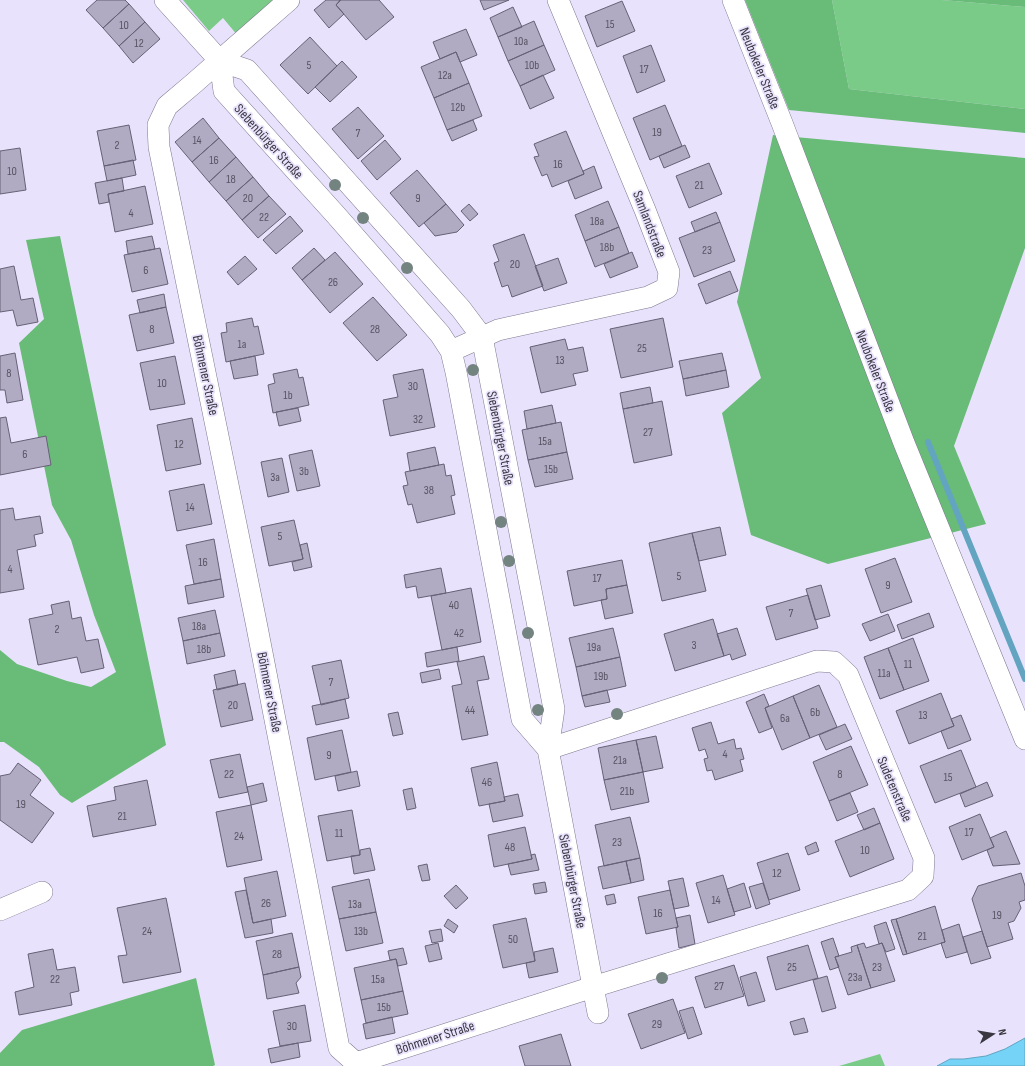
<svg xmlns="http://www.w3.org/2000/svg" width="1025" height="1066" viewBox="0 0 1025 1066" font-family="'Sofia Sans Condensed',sans-serif">
<style>
.green{fill:#7acb87}
.forest{fill:#68bc77}
.water{fill:#75d3f8;stroke:#63a4c1}
.lines{fill:none;stroke-linecap:round;stroke-linejoin:round}
.stream{stroke:#63a4c1;stroke-width:6}
.building{fill:#b0aac3;stroke:#676177}
.minor-casing{stroke:#7e788f;stroke-width:22}
.minor{stroke:#fff;stroke-width:21}
.tree{fill:#73837f}
.labels{text-anchor:middle;stroke-width:3.5;stroke-linejoin:round;paint-order:stroke}
.number-label{font-size:12px;fill:#585462}
.street-label{font-size:14px;fill:#3a3741;stroke:#e9e2fc}
</style>
<rect width="100%" height="100%" fill="#e9e2fc"/>
<!-- green -->
<path class="green" d="M183,0H277L238,36L223,18L209,31Z
M832,0H942L1025,7V109L849,89Z
M880,1054L885,1066H839Z"/>
<!-- forest -->
<path class="forest" d="M745,0H832L849,89L1025,109V133L789,110Z
M942,0H1025V7Z
M773,135L1025,158V248L954,446L986,524L828,564L751,535L722,413L761,378L737,302Z
M60,236L166,745L72,803L60,795L39,767L4,742H0V650L17,664L67,681L91,687L116,672L94,615L71,540L52,505L19,343L44,319L26,240Z
M196,978L215,1065L213,1066H0V1053L22,1030Z"/>
<!-- water -->
<path class="water" d="M1025,1038V1066H937L950,1059H964L986,1056L1005,1049Z"/>
<g class="lines">
<!-- stream -->
<path class="stream" d="M928,442L1025,679"/>
</g>
<!-- building -->
<path class="building" d="M97,0H125L129,4L103,28L86,10Z
M326,0H340L336,5L344,14L329,28L314,10Z
M341,0H379L394,17L366,40L336,5Z
M480,0H509L484,10Z
M622,1L635,31L597,47L585,16Z
M129,4L145,22L119,46L103,28Z
M513,7L522,27L498,37L490,18Z
M534,21L544,45L508,61L498,37Z
M145,22L160,39L133,63L119,46Z
M466,29L477,55L460,62L456,52L440,59L433,42Z
M310,37L337,66L308,94L280,65Z
M544,45L555,70L520,86L508,61Z
M651,45L665,81L637,93L623,56Z
M456,52L469,83L434,98L421,67Z
M342,61L357,77L330,102L315,87Z
M543,75L554,98L530,109L520,86Z
M469,83L482,116L447,130L434,98Z
M665,105L682,146L650,160L633,118Z
M358,107L384,136L358,159L332,129Z
M203,118L219,138L192,162L175,142Z
M473,120L477,130L452,141L447,130Z
M129,125L136,160L104,166L97,131Z
M566,131L584,174L552,187L547,174L542,176L534,157L539,156L534,144Z
M219,138L236,157L209,182L192,162Z
M385,140L401,159L377,180L361,161Z
M685,145L690,157L664,168L659,156Z
M20,148L26,190L0,194V151Z
M236,157L253,177L226,201L209,182Z
M133,160L136,175L107,181L104,166Z
M709,163L722,194L689,208L676,176Z
M594,166L602,188L575,199L568,181L584,174L583,171Z
M417,170L446,204L419,227L390,193Z
M253,177L269,196L242,220L226,201Z
M122,178L124,191L108,194L109,202L99,204L95,183Z
M145,186L153,224L115,232L108,194Z
M269,196L286,214L258,238L242,220Z
M608,201L619,227L585,241L575,215Z
M446,204L464,225L457,232L435,236L424,223Z
M469,204L478,214L470,221L461,211Z
M716,212L720,222L695,232L691,222Z
M290,216L303,231L276,254L263,240Z
M720,222L735,261L694,277L679,238Z
M619,227L629,253L595,267L585,241Z
M524,234L543,286L512,297L508,285L502,287L494,263L499,261L493,245Z
M152,236L155,249L128,254L126,241Z
M160,248L168,284L132,292L124,255Z
M314,248L325,260L302,280L292,268Z
M335,252L363,284L330,313L302,280Z
M632,252L638,267L610,278L604,264Z
M245,256L257,269L238,285L227,272Z
M558,258L567,283L544,291L535,266Z
M14,266L21,300L33,298L38,322L17,326L13,310L0,312V269Z
M730,271L738,291L706,304L698,284Z
M164,294L166,307L140,313L137,300Z
M373,297L407,335L377,361L343,323Z
M166,307L174,343L137,351L129,315Z
M252,318L254,327L258,326L264,354L226,362L221,333L227,332L226,323Z
M663,318L673,367L621,378L610,329Z
M565,339L568,350L583,347L588,371L573,374L576,385L541,393L530,347Z
M15,353L23,400L7,403L5,390H0V356Z
M722,353L726,370L683,379L679,361Z
M175,356L185,404L150,410L140,363Z
M255,356L258,375L234,379L230,361Z
M297,369L299,378L303,377L309,405L273,413L268,385L275,383L273,374Z
M423,369L435,427L390,436L383,400L398,397L393,375Z
M726,370L729,387L686,396L683,379Z
M650,387L653,403L623,409L620,393Z
M662,401L672,455L634,463L623,409Z
M552,405L556,423L527,429L524,411Z
M298,408L301,421L279,426L276,412Z
M6,417L11,443L46,436L51,465L0,475V418Z
M192,418L201,464L166,471L157,425Z
M561,422L567,452L528,460L522,430Z
M435,447L439,465L410,471L407,453Z
M312,450L320,486L297,491L289,455Z
M567,452L573,479L535,487L528,460Z
M282,458L289,492L268,497L261,462Z
M444,464L446,476L451,475L455,495L451,496L455,514L417,523L412,504L408,505L403,486L408,485L405,472Z
M204,484L212,524L177,531L169,491Z
M13,508L15,520L40,516L43,533L34,535L36,546L17,550L24,589L0,593V510Z
M294,520L303,559L269,566L261,527Z
M720,527L726,555L699,561L692,533Z
M692,533L706,591L662,601L649,543Z
M214,539L221,579L194,584L186,545Z
M307,543L312,567L294,571L292,562L303,559L300,545Z
M895,558L912,602L881,613L865,569Z
M622,560L627,585L606,589L607,599L574,606L567,571Z
M441,568L446,593L418,598L416,586L406,588L404,575Z
M221,579L224,597L188,604L185,586Z
M627,585L633,613L605,619L601,600L607,599L606,589Z
M821,585L830,616L815,620L806,589Z
M471,588L481,642L442,650L431,596Z
M808,595L818,628L776,640L766,607Z
M69,601L72,619L81,617L86,641L98,639L104,668L81,673L77,657L38,665L29,619L53,614L51,605Z
M215,610L220,633L183,641L178,618Z
M929,613L934,627L902,639L897,625Z
M888,614L895,631L870,641L862,624Z
M713,619L724,656L675,671L664,634Z
M613,628L620,657L576,667L569,638Z
M737,628L746,655L732,660L730,654L724,656L717,634Z
M220,633L225,656L187,664L183,641Z
M913,638L929,681L904,690L888,648Z
M457,647L459,661L427,667L425,653Z
M888,648L904,690L880,699L864,657Z
M484,656L489,679L477,681L488,735L462,740L452,686L462,684L457,662Z
M620,657L626,686L582,696L576,667Z
M341,660L349,698L321,705L312,666Z
M439,669L441,679L422,683L420,673Z
M235,670L238,685L217,690L214,675Z
M245,683L253,720L221,727L213,690Z
M819,685L837,727L810,738L793,696Z
M607,690L610,702L585,707L582,696Z
M941,693L954,726L909,744L896,711Z
M764,694L769,706L765,708L772,728L759,733L746,702Z
M793,696L810,738L782,750L765,708Z
M345,699L349,718L316,725L312,706Z
M398,712L403,734L393,736L388,714Z
M961,715L971,740L948,749L941,731L954,726L951,719Z
M711,722L718,744L734,739L736,749L741,748L744,759L740,760L743,771L715,780L712,770L707,771L704,759L708,758L705,749L699,751L692,728Z
M845,724L852,739L826,750L819,735Z
M342,730L351,772L315,780L307,738Z
M656,736L663,768L643,772L636,740Z
M636,740L643,772L604,780L598,748Z
M851,746L868,785L829,801L813,762Z
M961,750L976,787L935,803L920,766Z
M240,754L248,792L219,798L210,760Z
M497,762L505,801L479,806L471,768Z
M18,763L41,780L30,795L54,813L32,843L0,820V776L10,774Z
M357,771L360,786L338,791L335,776Z
M643,772L649,802L611,810L604,780Z
M147,780L156,825L93,837L87,806L116,800L114,787Z
M987,782L993,796L965,807L960,794Z
M263,783L267,801L251,805L247,787Z
M412,788L416,808L407,810L403,790Z
M850,793L858,812L837,821L829,801Z
M518,794L523,816L493,822L489,804L505,801L504,797Z
M251,805L262,860L227,867L216,812Z
M874,808L880,823L864,830L857,815Z
M352,810L360,855L327,861L318,816Z
M980,814L994,847L962,860L949,827Z
M630,817L640,858L604,866L595,825Z
M880,823L894,859L850,877L835,841Z
M525,827L532,859L494,867L488,835Z
M1006,831L1020,864L993,866L987,850L994,847L990,838Z
M816,842L819,851L808,855L805,847Z
M370,848L375,870L354,874L351,856L360,855V850Z
M788,853L800,890L769,900L757,863Z
M535,854L539,870L511,875L508,864L532,859L531,855Z
M640,858L644,880L631,883L626,861Z
M626,861L631,883L603,889L598,867Z
M427,864L430,880L422,881L418,866Z
M277,871L286,916L253,923L244,878Z
M1021,873L1025,886V900L1019,902L1021,908L1014,921L1008,923L1013,939L987,947L972,899L978,886Z
M723,875L735,915L708,923L696,883Z
M683,878L689,906L674,909L668,881Z
M369,879L376,912L339,919L332,887Z
M545,882L547,892L535,894L533,884Z
M744,883L751,907L734,912L727,889Z
M763,883L770,904L756,909L749,887Z
M456,885L468,898L456,909L444,896Z
M246,890L253,923L271,919L273,933L245,938L235,892Z
M670,890L678,927L646,934L638,897Z
M614,894L616,903L607,905L605,896Z
M166,898L181,972L123,983L118,956L127,955L117,908Z
M935,906L945,942L907,954L896,919Z
M376,912L383,943L346,951L339,919Z
M690,915L695,944L679,948L676,928L678,927L676,918Z
M526,918L535,961L503,968L493,925Z
M448,919L458,926L454,933L444,926Z
M896,919L907,954L903,955L891,920Z
M886,922L895,949L886,952L882,943L879,944L874,926Z
M959,924L967,952L946,958L941,943L945,942L942,930Z
M441,929L443,941L432,943L429,931Z
M982,931L991,958L971,964L963,937Z
M292,933L299,967L263,975L256,941Z
M833,938L839,956L835,957L839,967L830,970L821,942Z
M438,943L442,959L429,962L425,946Z
M864,943L866,948L882,943L895,981L871,988L857,945Z
M808,945L818,978L776,990L767,957Z
M857,945L871,988L848,995L835,957L852,952L851,947Z
M403,948L407,964L398,966L396,959L390,960L388,951Z
M553,948L558,972L529,978L526,963L535,961L534,952Z
M53,949L57,970L75,967L79,991L70,993L72,1005L19,1015L15,992L34,987L28,954Z
M396,959L403,991L361,1000L354,968Z
M734,965L744,996L705,1008L695,977Z
M299,967L301,977L296,983L299,993L267,999L263,975Z
M756,972L765,1001L748,1006L740,977Z
M827,976L836,1008L822,1012L813,980Z
M403,991L408,1014L366,1023L361,1000Z
M673,999L685,1033L641,1049L628,1014Z
M305,1005L311,1041L280,1046L273,1011Z
M693,1007L702,1034L688,1039L679,1011Z
M392,1017L395,1033L366,1039L363,1024Z
M804,1018L808,1032L794,1035L790,1022Z
M561,1034L571,1066H525L519,1046Z
M298,1043L300,1057L271,1063L268,1049Z"/>
<g class="lines">
<!-- minor casing -->
<g class="minor-casing">
<path id="minor" d="M165,0L220,61L247,70L461,309L482,337L554,709L548,749L598,1013
M289,0L193,84L167,106L158,125L159,147L256,622L339,1048L356,1063L593,987L908,890L923,876L924,858L848,675L834,662L817,661L548,749
M733,0L782,123L904,443L1025,739
M220,61L224,91L335,214L440,334L451,351L456,372L522,719L548,749
M451,351L498,330L648,297L667,288L669,272L645,210L558,0
M0,910L42,892"/>
</g>
<!-- minor -->
<use href="#minor" class="minor"/>
</g>
<!-- trees -->
<g class="tree">
<circle cx="335" cy="185" r="6"/>
<circle cx="363" cy="218" r="6"/>
<circle cx="407" cy="268" r="6"/>
<circle cx="473" cy="370" r="6"/>
<circle cx="501" cy="522" r="6"/>
<circle cx="509" cy="561" r="6"/>
<circle cx="528" cy="633" r="6"/>
<circle cx="538" cy="710" r="6"/>
<circle cx="617" cy="714" r="6"/>
<circle cx="662" cy="978" r="6"/>
</g>
<g class="labels">
<!-- number labels -->
<g class="number-label">
<text x="610" y="28">15</text>
<text x="124" y="29">10</text>
<text x="521" y="45">10a</text>
<text x="139" y="47">12</text>
<text x="309" y="69">5</text>
<text x="532" y="69">10b</text>
<text x="644" y="73">17</text>
<text x="445" y="79">12a</text>
<text x="458" y="111">12b</text>
<text x="657" y="136">19</text>
<text x="358" y="137">7</text>
<text x="197" y="144">14</text>
<text x="117" y="149">2</text>
<text x="214" y="164">16</text>
<text x="558" y="168">16</text>
<text x="12" y="175">10</text>
<text x="231" y="183">18</text>
<text x="699" y="189">21</text>
<text x="248" y="202">20</text>
<text x="418" y="202">9</text>
<text x="131" y="217">4</text>
<text x="264" y="221">22</text>
<text x="597" y="225">18a</text>
<text x="607" y="251">18b</text>
<text x="707" y="254">23</text>
<text x="515" y="268">20</text>
<text x="146" y="274">6</text>
<text x="333" y="286">26</text>
<text x="152" y="333">8</text>
<text x="375" y="333">28</text>
<text x="242" y="348">1a</text>
<text x="642" y="352">25</text>
<text x="560" y="364">13</text>
<text x="9" y="377">8</text>
<text x="162" y="387">10</text>
<text x="413" y="390">30</text>
<text x="288" y="399">1b</text>
<text x="418" y="423">32</text>
<text x="648" y="436">27</text>
<text x="545" y="445">15a</text>
<text x="179" y="448">12</text>
<text x="25" y="458">6</text>
<text x="551" y="473">15b</text>
<text x="304" y="475">3b</text>
<text x="275" y="481">3a</text>
<text x="429" y="494">38</text>
<text x="190" y="511">14</text>
<text x="280" y="540">5</text>
<text x="203" y="566">16</text>
<text x="10" y="573">4</text>
<text x="679" y="580">5</text>
<text x="597" y="582">17</text>
<text x="888" y="589">9</text>
<text x="454" y="609">40</text>
<text x="791" y="617">7</text>
<text x="199" y="630">18a</text>
<text x="57" y="633">2</text>
<text x="459" y="637">42</text>
<text x="694" y="649">3</text>
<text x="594" y="651">19a</text>
<text x="204" y="653">18b</text>
<text x="908" y="668">11</text>
<text x="884" y="677">11a</text>
<text x="601" y="680">19b</text>
<text x="331" y="686">7</text>
<text x="233" y="709">20</text>
<text x="470" y="714">44</text>
<text x="815" y="716">6b</text>
<text x="923" y="719">13</text>
<text x="785" y="722">6a</text>
<text x="725" y="758">4</text>
<text x="329" y="759">9</text>
<text x="620" y="764">21a</text>
<text x="229" y="778">22</text>
<text x="840" y="778">8</text>
<text x="948" y="781">15</text>
<text x="487" y="786">46</text>
<text x="627" y="795">21b</text>
<text x="21" y="808">19</text>
<text x="122" y="820">21</text>
<text x="969" y="836">17</text>
<text x="339" y="837">11</text>
<text x="239" y="840">24</text>
<text x="617" y="846">23</text>
<text x="510" y="851">48</text>
<text x="865" y="854">10</text>
<text x="777" y="877">12</text>
<text x="716" y="904">14</text>
<text x="266" y="907">26</text>
<text x="355" y="908">13a</text>
<text x="658" y="917">16</text>
<text x="997" y="919">19</text>
<text x="147" y="935">24</text>
<text x="361" y="935">13b</text>
<text x="922" y="940">21</text>
<text x="513" y="943">50</text>
<text x="277" y="958">28</text>
<text x="792" y="971">25</text>
<text x="877" y="971">23</text>
<text x="855" y="981">23a</text>
<text x="55" y="983">22</text>
<text x="378" y="983">15a</text>
<text x="719" y="990">27</text>
<text x="384" y="1011">15b</text>
<text x="657" y="1028">29</text>
<text x="292" y="1030">30</text>
</g>
<!-- street labels -->
<g class="street-label">
<text transform="translate(760 68) rotate(68)" y="5">Neubokeler Straße</text>
<text transform="translate(269 141) rotate(48)" y="5">Siebenbürger Straße</text>
<text transform="translate(650 224) rotate(69)" y="5">Samlandstraße</text>
<text transform="translate(876 371) rotate(69)" y="5">Neubokeler Straße</text>
<text transform="translate(206 375) rotate(78)" y="5">Böhmener Straße</text>
<text transform="translate(501 438) rotate(79)" y="5">Siebenbürger Straße</text>
<text transform="translate(270 692) rotate(79)" y="5">Böhmener Straße</text>
<text transform="translate(895 789) rotate(67)" y="5">Sudetenstraße</text>
<text transform="translate(573 881) rotate(79)" y="5">Siebenbürger Straße</text>
<text transform="translate(435 1037) rotate(-18)" y="5">Böhmener Straße</text>
</g>
</g>
<!-- north arrow -->
<g transform="translate(993 1034) rotate(78)" stroke="#e9e2fc" stroke-width="3" paint-order="stroke">
<path d="M0-3L7 15L0 10L-7 15Z" fill="#3a3741"/>
<text y="-6" font-size="11" font-weight="bold" text-anchor="middle" fill="#3a3741">N</text>
</g>
</svg>
